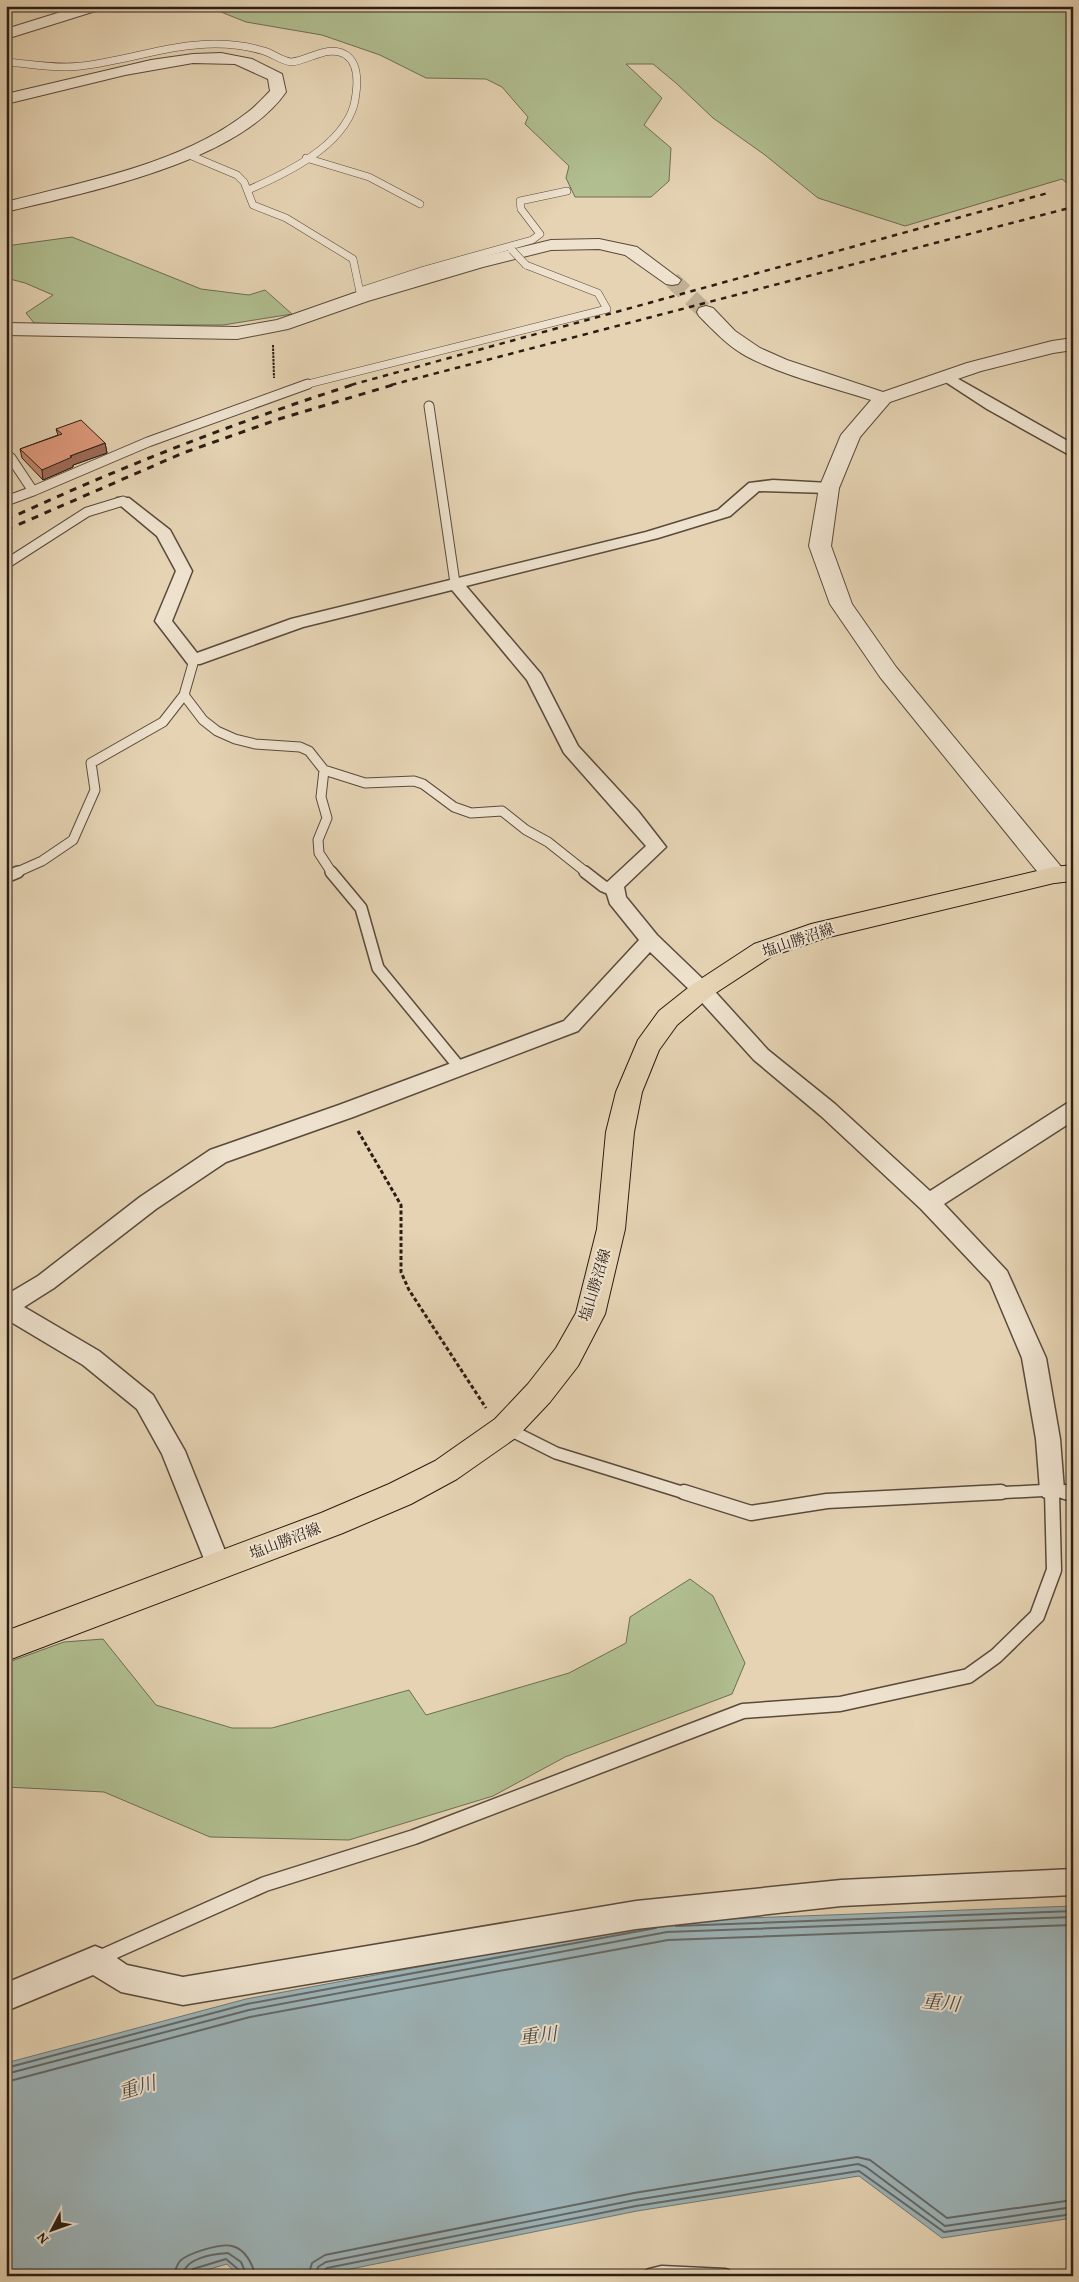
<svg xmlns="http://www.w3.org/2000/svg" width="1079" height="2282" viewBox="0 0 1079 2282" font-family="'Gentium Book Plus','Noto Serif JP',serif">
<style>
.green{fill:#b0be90;stroke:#6e6e52}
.water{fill:#9cb4b9;stroke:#6f7877}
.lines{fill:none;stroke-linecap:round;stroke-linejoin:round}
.shore{stroke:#646866;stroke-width:2}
.tertiary-tunnel{stroke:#c0af93;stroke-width:17;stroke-dasharray:17 9;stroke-linecap:butt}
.service-far3-casing{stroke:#5a4a3c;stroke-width:8}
.service-far2-casing{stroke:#5a4a3c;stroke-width:11}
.service-far1-casing{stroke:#5a4a3c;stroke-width:14}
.service-casing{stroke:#5a4a3c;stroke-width:17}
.minor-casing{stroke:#5a4a3c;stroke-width:3}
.tertiary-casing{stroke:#5a4a3c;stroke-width:2}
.primary-casing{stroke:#2b1d14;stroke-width:2}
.path-far1{stroke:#2b1d14;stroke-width:2;stroke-dasharray:2.5 1;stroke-linecap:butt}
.path{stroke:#2b1d14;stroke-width:3;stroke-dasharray:4 2.5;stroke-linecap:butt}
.service-far3{stroke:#eee2ce;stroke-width:7}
.service-far2{stroke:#eee2ce;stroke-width:9}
.service-far1{stroke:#eee2ce;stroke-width:11}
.service{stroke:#eee2ce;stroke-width:14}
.minor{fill:#eee2ce;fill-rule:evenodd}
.tertiary{fill:#eee2ce;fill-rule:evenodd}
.primary{fill:#e5d3b3;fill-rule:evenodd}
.rail-far1{stroke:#2b1d14;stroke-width:2.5;stroke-dasharray:5.5 5.5;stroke-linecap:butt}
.rail{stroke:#2b1d14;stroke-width:3;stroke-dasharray:7 7;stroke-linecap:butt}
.service-bridge-casing{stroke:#5a4a3c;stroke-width:8;stroke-linecap:butt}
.service-bridge{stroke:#eee2ce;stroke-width:7}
.wall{fill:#c2856d;stroke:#2b1d14}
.shaded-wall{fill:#9e6c59;stroke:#2b1d14}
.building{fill:#e19b7f;stroke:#2b1d14}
.labels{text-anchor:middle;stroke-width:4;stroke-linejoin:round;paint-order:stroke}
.street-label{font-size:15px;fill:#2b1d14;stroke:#eee2ce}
.near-water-label{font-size:19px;font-style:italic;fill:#4d4a46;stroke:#eee2ce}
</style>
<rect width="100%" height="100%" fill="#e5d3b3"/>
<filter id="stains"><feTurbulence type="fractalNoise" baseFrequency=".004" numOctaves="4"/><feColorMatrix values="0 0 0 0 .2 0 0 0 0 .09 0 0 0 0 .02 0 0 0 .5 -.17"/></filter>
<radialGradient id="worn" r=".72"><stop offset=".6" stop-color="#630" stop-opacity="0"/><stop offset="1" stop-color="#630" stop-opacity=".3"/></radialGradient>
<!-- green -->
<path class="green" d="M206,6H1073V188L1062,179L905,226L818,198L765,155L713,118L676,83L653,64H626L662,98L644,125L671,148L669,181L651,197H575L566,178L569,166L525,124L528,117L502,87L486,79L426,78L380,55L322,35L246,22Z
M72,237L201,289L249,295L265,290L292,314L223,325H86L34,323L26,313L53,295L25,283L6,278V246Z
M690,1579L713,1596L745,1663L732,1694L565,1757L493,1796L349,1840L210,1837L104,1792L6,1787V1663L64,1642L103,1639L156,1705L232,1728H272L409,1690L426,1715L569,1673L626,1643L630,1617Z"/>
<!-- water -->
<path class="water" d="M1073,1906V2218L942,2238L859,2176L637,2211L316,2276H238L227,2264L186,2276H6V2063L246,1999L666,1921Z"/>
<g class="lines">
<!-- shore -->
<path class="shore" d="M676,1926L1073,1911
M6,2068L247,2004L656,1928
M6,2074L249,2010L667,1932L1073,1917
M6,2082L250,2017L668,1940L1073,1925
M175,2276C175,2271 176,2266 180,2261C188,2253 221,2243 232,2246C245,2249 253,2264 255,2276
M183,2276C184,2258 213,2254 228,2253L241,2262L247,2276
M189,2276L193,2269L226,2259L239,2270L241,2276
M308,2276L312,2263L325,2255L634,2193L857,2157L870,2160L947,2218L1073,2200
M316,2276L318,2267L326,2262L635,2200L858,2164L866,2167L945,2226L1073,2207
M322,2276L323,2271L327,2268L636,2206L859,2171L944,2232L1073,2214"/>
<!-- tertiary-tunnel -->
<path class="tertiary-tunnel" d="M672,280L706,312"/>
<!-- service-far3 casing -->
<g class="service-far3-casing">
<path id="service-far3" d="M6,62C31,64 56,69 81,66C126,61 170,44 215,44C232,44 248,46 264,51C272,53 283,62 292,62C309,60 329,44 346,55C361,65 357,91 354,105C342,147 285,174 248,190
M187,154L237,175L244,182L253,205L286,218L353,259L361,297
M306,158L369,177L420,204
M360,291L424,270L532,240L540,234L521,209L520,201L567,191
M304,385L607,309L598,293L526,265"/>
</g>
<!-- service-far2 casing -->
<g class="service-far2-casing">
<path id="service-far2" d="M429,406L455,583
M6,454L11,458L33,491L6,501
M33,491L148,442L308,384
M6,564L87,512L123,501
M184,695L203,720L217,731L235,739L255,744L300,747L309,751L324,770L365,783L414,781L423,784L454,807L471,813L502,811L526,830L548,842L587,873
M324,770L321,797L327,818L318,840L319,853L332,873
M15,873L42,861L73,840L95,790L91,763L163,722L184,695L194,660"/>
</g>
<!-- service-far1 casing -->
<g class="service-far1-casing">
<path id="service-far1" d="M331,872L361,908L378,968L460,1068
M585,872L603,886L615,891
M6,877L18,872
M506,1428L556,1453L688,1494
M1052,1490V1494
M976,1494L1052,1490L1072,1494"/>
</g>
<!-- service casing -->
<g class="service-casing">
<path id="service" d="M684,1492L751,1513L827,1501L1001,1492
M1065,1492L1073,1494
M97,1959L265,1884L414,1837L743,1711L840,1704L968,1676L996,1656L1037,1616L1054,1570L1052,1492
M650,2276L662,2273L725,2276"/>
</g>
<!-- minor casing -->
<g class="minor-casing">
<path id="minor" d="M946,372L1073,444V457L987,409L941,379L939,376Z
M773,480L829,483L835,485L837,488L835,491L829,493L759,491L730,516L658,538L466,586L541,674L578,746L638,811L666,847L624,887L626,897L657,935L709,985L768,1050L835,1104L930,1191L1066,1104L1073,1102V1121L944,1204L1007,1271L1046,1358L1060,1439L1064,1490L1061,1497L1052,1500L1043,1497L1040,1490L1036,1439L1022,1358L990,1282L921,1209L821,1116L754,1060L695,995L650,952L578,1031L353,1117L226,1162L156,1209L54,1288L24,1307L99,1351L153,1395L185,1451L231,1566L228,1574L219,1577L210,1574L162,1454L137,1409L83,1365L6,1319V1295L38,1276L140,1197L210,1150L339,1105L564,1021L639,940L610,904L604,885L646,846L564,753L527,680L452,590L303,627L200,664H188L155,621L176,571L157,536L115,501L117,498H129L170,530L192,571L172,621L197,653L291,619L646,532L718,510L749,483Z
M1073,1869V1895L841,1906L636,1929L183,2005L121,1992L93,1975L6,2011V1983L95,1946L105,1950L127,1965L183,1977L636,1901L841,1880Z"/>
</g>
<!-- tertiary casing -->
<g class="tertiary-casing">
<path id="tertiary" d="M80,6H104L102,9L6,39V29Z
M221,53L252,59L282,74L286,92C237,163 87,192 6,212V202C85,181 182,164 248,112C256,106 263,98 270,91L268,79L235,64L193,63L125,75L6,104V94L151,60L193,54Z
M599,239L637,247L681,280L678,284L672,285L666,284L625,255L599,249L551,250L483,267L368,301L288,329L237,339L6,335V323L237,327L277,320L354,293L477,258L551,240Z
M706,306L713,308L735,331L760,348L787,360L883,392L967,363L1052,341L1073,338V350L1053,353L981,371L890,402L860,437L839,488L831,546L852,604L896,667L1063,869L1066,875L1063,881L1054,883L1045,881L880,677L830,604L809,546L819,488L841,435L871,400C831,387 783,376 746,356C728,346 714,331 699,316L697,312L699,308Z"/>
</g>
<!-- primary casing -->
<g class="primary-casing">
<path id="primary" d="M1073,865V881L1054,883L825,938L772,956L711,996L677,1025L659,1050L642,1092L634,1132L625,1229L605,1314L578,1366L550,1402L517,1437L457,1479L411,1504L343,1533L6,1661V1631L321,1513L389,1484L435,1461L495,1419L528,1384L556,1348L576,1313L597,1229L606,1132L616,1092L638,1040L659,1011L693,984L754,944L811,924L1054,867Z"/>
</g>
<!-- path-far1 -->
<path class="path-far1" d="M273,345L274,378"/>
<!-- path -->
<path class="path" d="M358,1131L401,1205V1272L409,1290L486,1408"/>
<!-- service-far3 -->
<use href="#service-far3" class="service-far3"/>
<!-- service-far2 -->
<use href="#service-far2" class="service-far2"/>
<!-- service-far1 -->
<use href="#service-far1" class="service-far1"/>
<!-- service -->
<use href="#service" class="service"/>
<!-- minor -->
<use href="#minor" class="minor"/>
<!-- tertiary -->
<use href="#tertiary" class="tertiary"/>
<!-- primary -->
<use href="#primary" class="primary"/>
<!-- rail-far1 -->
<path class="rail-far1" d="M351,385L1048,193
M391,385L1073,207"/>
<!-- rail -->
<path class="rail" d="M6,520C120,467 236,422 355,384
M6,530L183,453L279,419L396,384"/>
<!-- service-bridge casing -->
<g class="service-bridge-casing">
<path id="service-bridge" d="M512,250L526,265"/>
</g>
<!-- service-bridge -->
<use href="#service-bridge" class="service-bridge"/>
</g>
<!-- wall -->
<path class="wall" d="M56,429L105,443L107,453L73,465V467L43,480L22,458L20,449L58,435Z"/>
<!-- shaded-wall -->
<path class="shaded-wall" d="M105,443L107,453L73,465V467L43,480L42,470L70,456Z"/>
<!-- building -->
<path class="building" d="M81,420L105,443L70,456L72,457L42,470L20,449L62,434L56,429Z"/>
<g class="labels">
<!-- street labels -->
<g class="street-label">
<text transform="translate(798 940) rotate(-19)" y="5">塩山勝沼線</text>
<text transform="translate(595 1285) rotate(-73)" y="5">塩山勝沼線</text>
<text transform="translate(285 1541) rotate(-21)" y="5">塩山勝沼線</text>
</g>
<!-- near-water labels -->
<g class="near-water-label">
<text transform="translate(941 2002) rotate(6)" y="7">重川</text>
<text transform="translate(538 2035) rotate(-6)" y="7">重川</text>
<text transform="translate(137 2087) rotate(-16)" y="7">重川</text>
</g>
</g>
<!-- margin -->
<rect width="1079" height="2282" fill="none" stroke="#e5d3b3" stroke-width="25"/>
<rect x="8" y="8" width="1064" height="2267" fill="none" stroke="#2b1d14" stroke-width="2.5"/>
<rect x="12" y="12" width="1054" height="2257" fill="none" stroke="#2b1d14"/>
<!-- north arrow -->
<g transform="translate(52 2230) rotate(229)" stroke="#eee2ce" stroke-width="4" paint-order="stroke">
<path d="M0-4L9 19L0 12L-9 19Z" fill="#2b1d14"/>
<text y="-8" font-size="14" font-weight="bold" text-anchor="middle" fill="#2b1d14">N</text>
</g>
<rect width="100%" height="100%" filter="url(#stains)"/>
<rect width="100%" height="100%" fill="url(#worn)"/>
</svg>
